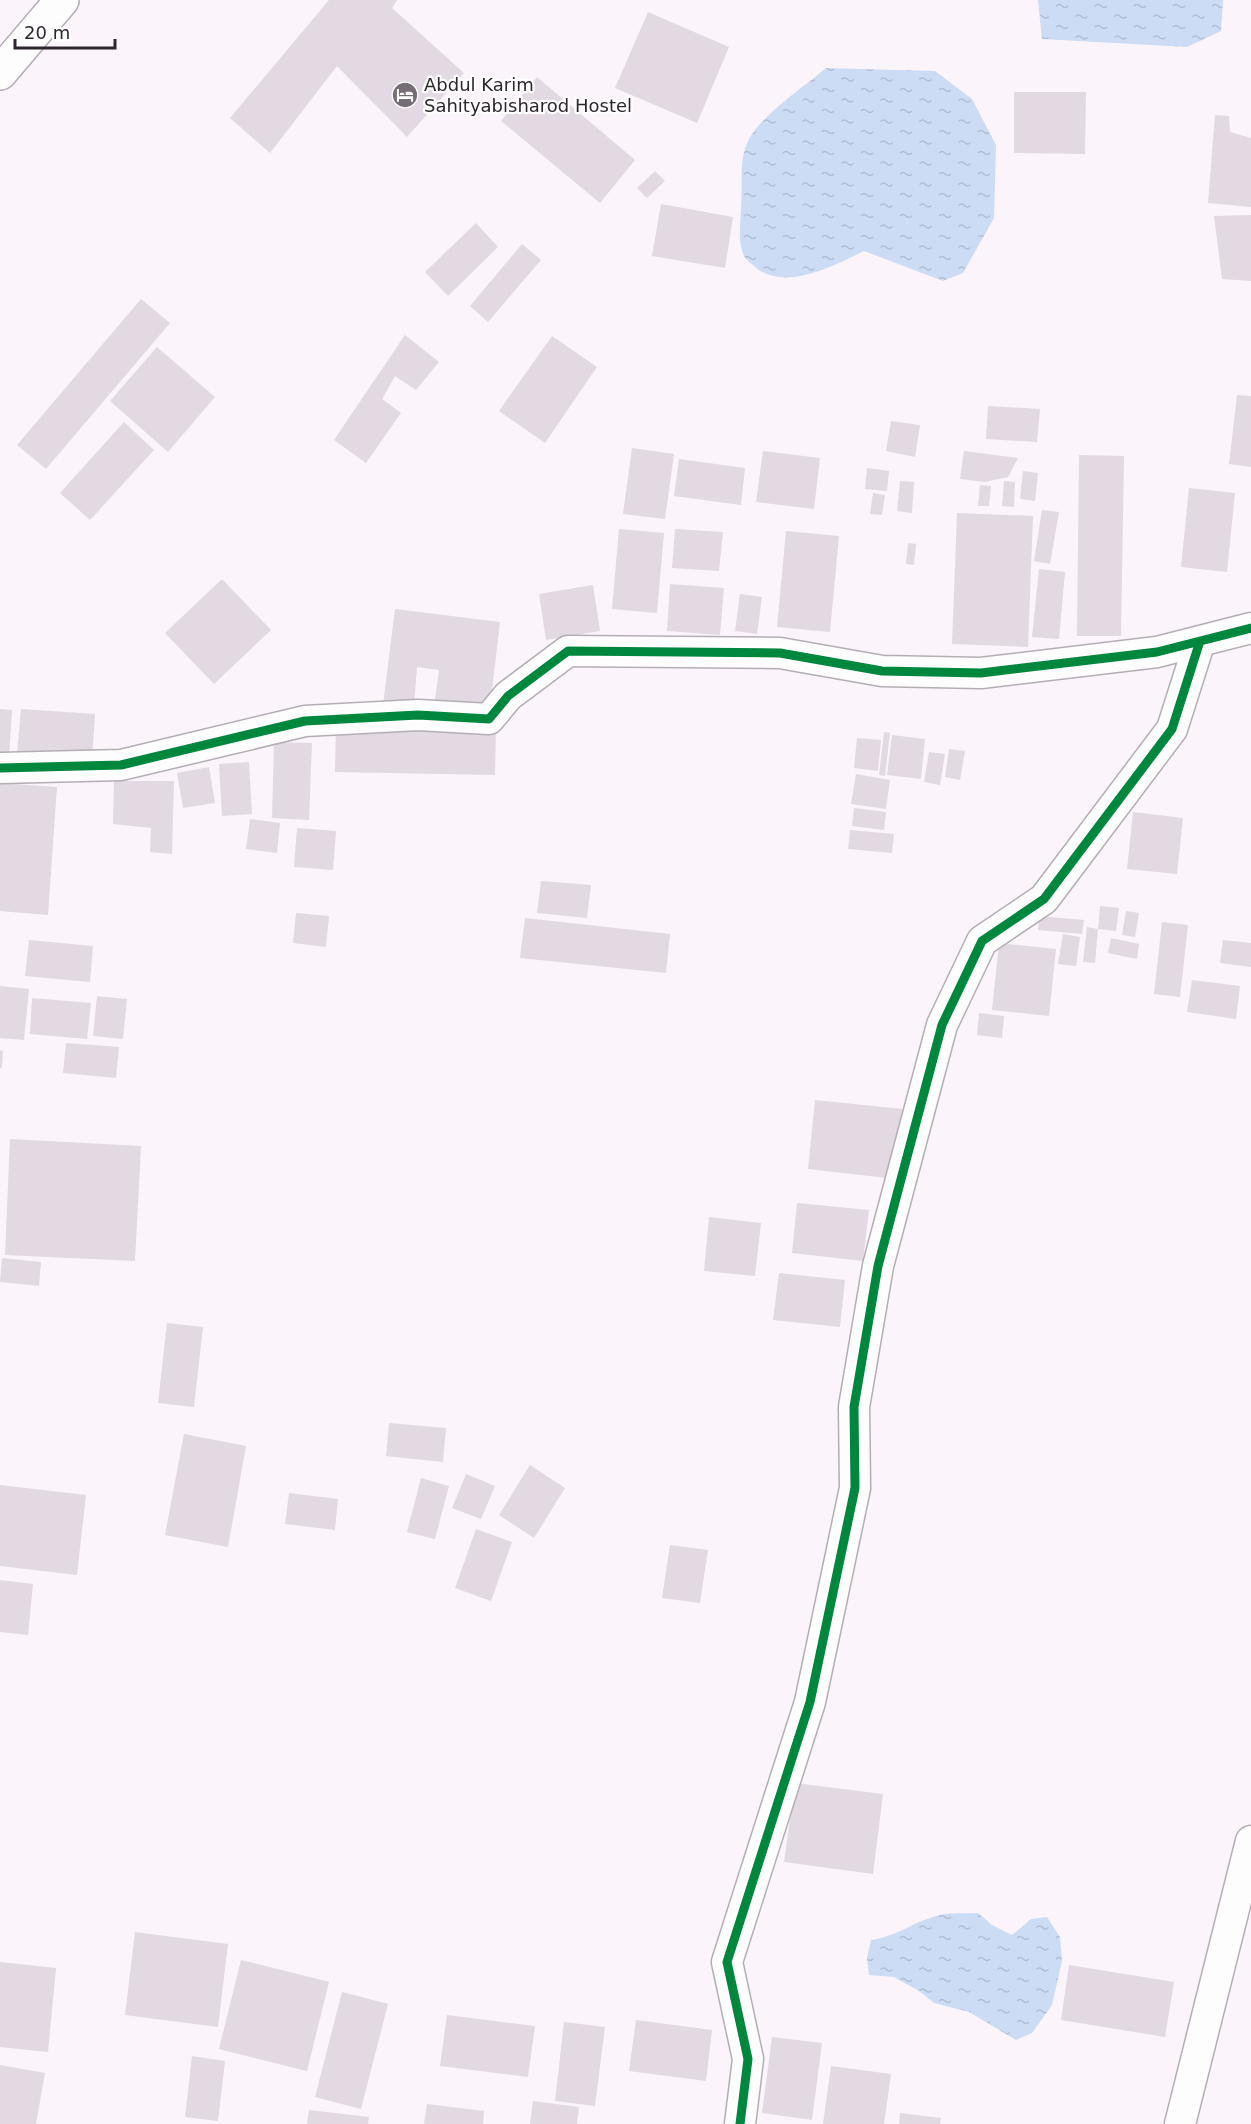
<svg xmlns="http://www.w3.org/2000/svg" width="1251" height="2124" viewBox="0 0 1251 2124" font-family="'DejaVu Sans',sans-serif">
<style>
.water{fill:url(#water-ripples)}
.building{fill:#e2d9e2}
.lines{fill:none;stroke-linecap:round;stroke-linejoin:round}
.minor-casing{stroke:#b4aeb4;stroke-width:33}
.trunk-casing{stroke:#b4aeb4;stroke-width:36}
.minor{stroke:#fefdfe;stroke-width:30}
.trunk{stroke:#fefdfe;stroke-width:33}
.cycleway-casing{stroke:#fff;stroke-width:13}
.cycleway{stroke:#00873e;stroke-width:9}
.labels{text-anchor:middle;stroke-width:4.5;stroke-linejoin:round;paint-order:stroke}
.poi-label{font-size:18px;fill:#2e262e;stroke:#fff;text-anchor:start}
</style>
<defs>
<pattern id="water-ripples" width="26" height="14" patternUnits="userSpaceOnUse" patternTransform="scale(1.5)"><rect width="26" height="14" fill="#ccdcf4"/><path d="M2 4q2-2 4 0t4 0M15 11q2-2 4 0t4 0" fill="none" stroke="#b0bdd2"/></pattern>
</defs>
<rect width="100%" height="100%" fill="#fbf4fb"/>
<!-- water -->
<path class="water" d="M1038,0H1223L1221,31L1187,47L1042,39Z
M826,68L935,71L972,99L996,145L994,218L963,273L943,281L864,251C833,266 783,293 754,266C751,263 746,260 744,256C737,241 741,222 741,206C743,185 738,160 749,139C763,114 804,87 826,68Z
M978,1913L992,1925L1012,1935L1031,1919L1047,1917L1060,1937L1062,1961L1052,2005L1032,2033L1016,2040L969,2012L934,2003L919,1991L894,1977L869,1975L867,1958L871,1940C898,1936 911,1923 936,1916C949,1912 965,1914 978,1913Z"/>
<!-- building -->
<path class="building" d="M329,0H397L392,8L464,73L407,137L337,66L270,153L230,118Z
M648,12L729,47L697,123L615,88Z
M537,77L635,160L600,203L501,121Z
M1014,92H1086L1085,154L1014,153Z
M1215,115L1229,116L1230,132L1251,138V207L1208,203Z
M655,171L665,181L647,198L637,188Z
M661,204L733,217L725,268L652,256Z
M1251,215V281L1222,279L1214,216Z
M476,223L498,247L448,296L425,272Z
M522,244L541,260L488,322L470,306Z
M141,299L170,323L46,469L17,445Z
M405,335L439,362L416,390L395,376L382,399L401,413L366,463L334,440Z
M552,336L597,367L545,443L499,411Z
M157,347L215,397L168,452L110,401Z
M1237,395L1251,396V467L1229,464Z
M988,406L1040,409L1037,442L986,439Z
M891,421L920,425L915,457L886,451Z
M124,422L154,450L90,520L60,493Z
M632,448L674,454L665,519L623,514Z
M763,451L820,458L814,509L756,502Z
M964,451L1018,458L1008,477L985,482L960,479Z
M1079,455L1124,456L1121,636H1077Z
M679,459L745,468L741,505L674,496Z
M867,468L889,471L887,491L865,489Z
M1023,471L1038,473L1035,501L1020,499Z
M900,481L914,482L912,513L897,511Z
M1004,481L1015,482L1014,507L1002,506Z
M980,485L991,486L989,506H978Z
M1189,488L1235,493L1227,572L1181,567Z
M873,493L885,495L882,515L870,514Z
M1042,510L1059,512L1050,564L1034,561Z
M957,513L1033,516L1028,647L952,644Z
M619,529L664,533L657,613L612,609Z
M675,529L723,532L719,571L672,568Z
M786,531L839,536L830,632L777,627Z
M908,543L916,544L914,565L906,564Z
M1039,569L1065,572L1059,639L1032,637Z
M222,579L271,630L214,684L165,633Z
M670,584L724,588L720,635L667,631Z
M593,585L600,631L546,640L539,594Z
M740,594L762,597L757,634L735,631Z
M395,609L500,622L490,707L435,700L439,670L417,667L414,706L383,705Z
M0,709L12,710L9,759L0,758Z
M21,709L95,714L92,759L17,754Z
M336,725L496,728L495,775L335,772Z
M884,732L890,733L885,776L879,775Z
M892,735L925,739L921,779L887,775Z
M857,738L881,740L878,771L854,768Z
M274,742L312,743L309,820L272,818Z
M949,749L965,751L960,780L945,777Z
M929,752L945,754L940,785L924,782Z
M249,762L252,814L222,816L219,764Z
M209,767L215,803L183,808L177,773Z
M856,774L890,780L886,809L851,804Z
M114,781H174L172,854L150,852L151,828L113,824Z
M0,783L57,787L48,915L0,911Z
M854,808L886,812L884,830L852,826Z
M1133,812L1183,818L1177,874L1127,869Z
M250,819L280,823L277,853L246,849Z
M297,828L336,831L333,870L294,867Z
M850,830L894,834L892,853L848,849Z
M541,881L591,885L587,918L537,913Z
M1100,906L1119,908L1116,931L1098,929Z
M1126,911L1139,913L1135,937L1122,935Z
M296,913L329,916L326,947L293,943Z
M1039,916L1084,920L1082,934L1038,930Z
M525,918L670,934L666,973L520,958Z
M1162,922L1188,925L1180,997L1154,994Z
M1087,927L1098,929L1095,963L1083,962Z
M1063,934L1080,937L1076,966L1058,964Z
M1111,938L1139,944L1137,959L1108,953Z
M29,940L93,946L90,982L25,976Z
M1223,940L1251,943V967L1220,963Z
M999,943L1056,949L1049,1016L992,1010Z
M1192,980L1240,986L1236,1019L1187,1012Z
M0,986L29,989L24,1040L0,1038Z
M97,996L127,999L123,1039L93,1036Z
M32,998L91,1003L87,1039L30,1034Z
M979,1013L1004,1016L1002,1038L977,1035Z
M66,1043L119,1047L116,1078L63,1073Z
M0,1050L3,1051L2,1068H0Z
M815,1100L903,1109L896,1179L808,1169Z
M10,1139L141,1146L135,1261L5,1255Z
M797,1203L869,1210L863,1261L792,1253Z
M709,1217L761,1223L755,1276L704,1271Z
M2,1258L41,1262L39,1286L0,1282Z
M779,1273L845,1280L840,1327L773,1320Z
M167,1323L203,1327L194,1407L158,1403Z
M389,1423L446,1428L443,1462L386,1456Z
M184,1434L246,1446L228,1547L165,1535Z
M530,1465L565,1488L534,1538L499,1515Z
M466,1474L495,1486L481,1519L452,1508Z
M421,1478L449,1486L435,1539L407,1532Z
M0,1485L86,1495L77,1575L0,1566Z
M289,1493L338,1499L335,1530L285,1524Z
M476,1529L512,1542L491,1601L455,1588Z
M670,1545L708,1550L700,1603L662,1598Z
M0,1580L33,1584L28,1635L0,1632Z
M795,1783L883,1794L873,1874L784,1862Z
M135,1932L228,1944L218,2027L125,2015Z
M241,1960L329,1982L307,2071L219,2049Z
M0,1962L56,1968L48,2052L0,2047Z
M1069,1965L1174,1982L1165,2037L1061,2020Z
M342,1992L388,2004L361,2109L315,2097Z
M447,2015L535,2026L528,2077L440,2066Z
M636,2020L712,2030L706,2081L629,2071Z
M564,2022L605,2027L595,2106L555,2101Z
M772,2037L822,2043L812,2120L762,2113Z
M192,2056L225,2061L218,2121L185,2117Z
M0,2065L45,2073L36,2124H0Z
M831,2066L891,2074L884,2124H823Z
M533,2101L579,2107L577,2124H530Z
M427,2104L484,2111L483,2124H424Z
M309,2110L369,2117L368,2124H307Z
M900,2113L941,2118L940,2124H899Z"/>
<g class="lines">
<!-- minor casing -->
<g class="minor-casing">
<path id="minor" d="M0,768L121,765L305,721L418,715L489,719L508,696L568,651L780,653L882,671L981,673L1157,652L1251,628
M740,2124L748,2059L727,1962L810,1702L855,1488L854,1407L878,1266L942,1025L982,941L1044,899L1172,729L1200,641
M1180,2124L1251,1841"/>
</g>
<!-- trunk casing -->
<g class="trunk-casing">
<path id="trunk" d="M0,73L62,0"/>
</g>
<!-- minor -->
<use href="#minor" class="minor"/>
<!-- trunk -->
<use href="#trunk" class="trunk"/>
<!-- cycleway casing -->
<g class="cycleway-casing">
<path id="cycleway" d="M0,768L121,765L305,721L418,715L489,719L508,696L568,651L780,653L882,671L981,673L1157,652L1251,628
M740,2124L748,2059L727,1962L810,1702L855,1488L854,1407L878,1266L942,1025L982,941L1044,899L1172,729L1200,641"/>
</g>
<!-- cycleway -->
<use href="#cycleway" class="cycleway"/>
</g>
<!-- icons -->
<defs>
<g id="hotel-disc" transform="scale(1.35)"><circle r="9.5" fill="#766e76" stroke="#fff"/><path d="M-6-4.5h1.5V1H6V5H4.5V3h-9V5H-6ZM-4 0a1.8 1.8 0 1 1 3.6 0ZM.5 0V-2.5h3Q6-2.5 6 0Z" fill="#fff"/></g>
</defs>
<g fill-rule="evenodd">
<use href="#hotel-disc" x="405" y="95"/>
</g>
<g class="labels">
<!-- poi labels -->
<g class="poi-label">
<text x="424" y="91">Abdul Karim<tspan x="424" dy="21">Sahityabisharod Hostel</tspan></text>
</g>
</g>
<!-- scale -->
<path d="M15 39v9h100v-9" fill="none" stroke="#2e262e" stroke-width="3"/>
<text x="24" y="39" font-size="18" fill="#2e262e" stroke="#ffffff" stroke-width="4.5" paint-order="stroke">20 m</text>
</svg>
